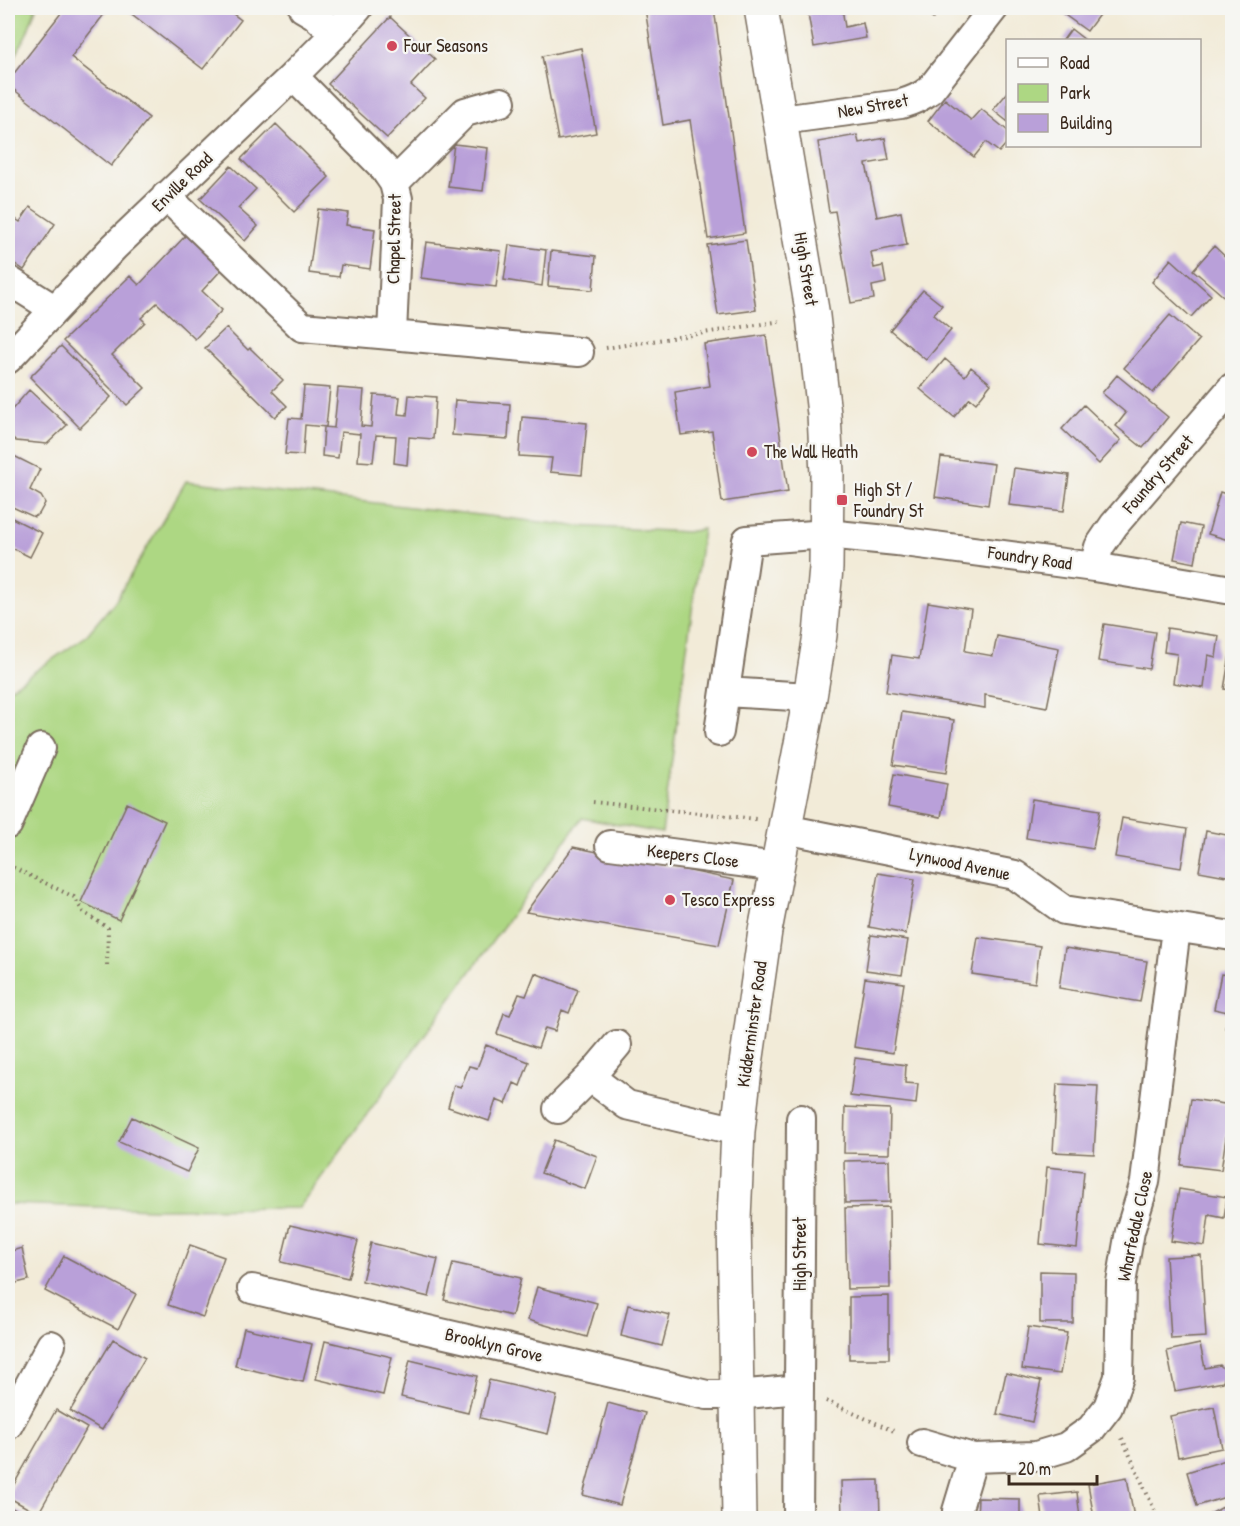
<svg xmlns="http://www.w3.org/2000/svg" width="1240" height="1526" viewBox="0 0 1240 1526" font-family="'Patrick Hand',sans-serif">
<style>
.green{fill:#add783;stroke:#748050;stroke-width:1.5}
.building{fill:#b9a0d9}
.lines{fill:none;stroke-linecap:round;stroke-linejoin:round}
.minor-casing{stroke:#7b6e5f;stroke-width:32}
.highway-casing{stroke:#7b6e5f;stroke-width:36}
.path{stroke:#7b6e5f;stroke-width:4;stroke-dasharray:1.5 4.5;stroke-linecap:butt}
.minor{stroke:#fff;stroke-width:28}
.highway{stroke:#fff;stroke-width:33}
.poi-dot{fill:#d1495b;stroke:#f6f6f2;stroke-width:2}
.labels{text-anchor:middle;stroke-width:4.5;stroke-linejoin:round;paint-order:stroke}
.poi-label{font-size:18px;fill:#3b2a1e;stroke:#f6f6f2;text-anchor:start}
.street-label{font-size:18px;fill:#3b2a1e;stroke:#f6f6f2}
</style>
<rect width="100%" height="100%" fill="#f6f6f2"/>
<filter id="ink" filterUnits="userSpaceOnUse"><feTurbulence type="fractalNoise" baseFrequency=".0167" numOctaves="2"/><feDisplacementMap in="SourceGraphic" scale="12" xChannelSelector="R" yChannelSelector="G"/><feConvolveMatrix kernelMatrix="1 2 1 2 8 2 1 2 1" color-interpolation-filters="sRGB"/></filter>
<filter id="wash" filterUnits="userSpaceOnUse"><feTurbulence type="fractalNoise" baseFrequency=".008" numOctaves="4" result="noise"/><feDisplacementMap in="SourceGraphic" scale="24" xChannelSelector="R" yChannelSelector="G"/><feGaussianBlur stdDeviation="1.35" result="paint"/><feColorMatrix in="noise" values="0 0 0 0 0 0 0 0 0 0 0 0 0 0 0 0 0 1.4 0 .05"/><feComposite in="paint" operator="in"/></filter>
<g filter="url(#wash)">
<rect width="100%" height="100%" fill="#f2ebd8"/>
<!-- green -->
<path class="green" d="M8,8H36L27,33L8,70Z
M186,481L575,526L687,532L703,529L662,833L582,818L299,1208L155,1209L8,1204V690L85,637L116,600Z"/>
<g id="blocks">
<!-- building -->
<path class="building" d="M65,8H109L71,57L149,118L111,166L8,85V81Z
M124,8H225L241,20L203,69Z
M645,8H714L745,233L708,239L690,120L663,125Z
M807,8H842L845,27L863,23L866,38L814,47Z
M917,8H941L933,19Z
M1055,8H1104L1087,31Z
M390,17L435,59L411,85L425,98L387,138L328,84Z
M1071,29L1085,40H1063Z
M581,48L596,133L558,140L542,56Z
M1008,92V122L993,110Z
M945,99L971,120L981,109L1008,131V142L999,152L986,142L974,157L928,121Z
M276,124L329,177L294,212L241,159Z
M857,135L859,143L885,138L889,160L866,164L877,217L901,212L907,245L871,252L874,268L883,266L886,283L872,286L874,299L851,303L835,211L829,212L818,142Z
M454,144L488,148L483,191L448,187Z
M231,166L256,189L238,208L258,226L245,241L200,199Z
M30,207L55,224L24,270L8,259V214L20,222Z
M318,209L348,213L346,225L375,229L370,269L341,265L339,277L309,273Z
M188,233L224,267L202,291L222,310L195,339L157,303L141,318L145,322L112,355L145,388L127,405L63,341L130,276L139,285Z
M746,240L756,310L718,315L707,245Z
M426,242L501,251L496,287L421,278Z
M509,245L546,250L542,286L504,280Z
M1214,246L1232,263V297L1229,301L1193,270Z
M551,251L596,256L593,290L548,286Z
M1171,259L1211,295L1191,317L1152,282Z
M923,290L942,305L933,315L951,330L926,360L890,330Z
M1170,315L1199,340L1153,393L1124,368Z
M226,328L248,350L250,348L283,380L272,391L287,406L275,417L205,348Z
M766,335L788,492L722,502L712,431L681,435L675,392L710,386L704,344Z
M61,346L111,397L80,428L30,377Z
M945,359L965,376L971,367L991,384L976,403L970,398L954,417L920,389Z
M1117,375L1168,417L1143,448L1116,426L1126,413L1102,393Z
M304,386L330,388L326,427L305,425L303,455L285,454L289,418L301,419Z
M338,388L364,390L361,426L371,427L374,395L400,397L398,414L407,415L409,395L436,397L433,439L409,437L407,465L394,463L396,436L376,435L373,462L358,461L360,434L341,432L338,458L322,456L324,427L334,428Z
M29,390L67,425L47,444L16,441L8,433V414Z
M455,400L510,404L508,439L452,435Z
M1084,405L1121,440L1099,464L1062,429Z
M522,417L587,423L582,475L550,472L552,458L519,456Z
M8,453L40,469L30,490L41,496L45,503L39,514L34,517L8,505Z
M941,457L994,464L988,505L935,497Z
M1014,468L1069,475L1064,511L1009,505Z
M1220,492L1232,496V541L1208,534Z
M8,516L42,533L30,557L8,546Z
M1181,523L1201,527L1195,563L1174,559Z
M928,602L971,609L965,651L993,656L997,636L1059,648L1047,707L985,695V708L886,692L892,655L919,659Z
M1104,624L1155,632L1149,669L1098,661Z
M1167,628L1219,636L1216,657L1208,655L1204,688L1173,683L1177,654L1164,652Z
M1231,649H1232V690L1224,689Z
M902,712L954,720L946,773L893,765Z
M894,774L947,784L941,817L888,807Z
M1032,799L1100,810L1093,849L1026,838Z
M127,803L165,821L119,920L81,902Z
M1122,818L1187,829L1181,868L1115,857Z
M1206,831L1232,836V877L1199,871Z
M573,847L734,880L719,945L526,912Z
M878,873L915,879L906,934L869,927Z
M871,935L908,940L902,975L866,970Z
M978,937L1040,946L1035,983L972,974Z
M1065,948L1147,961L1140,1002L1059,988Z
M535,973L578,990L569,1013L562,1010L555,1031L545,1028L538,1048L497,1034L504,1013L510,1015L519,994L526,996Z
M1221,974L1232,976V1029L1225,1028L1228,1012L1214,1009Z
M865,978L904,983L893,1053L854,1047Z
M486,1045L529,1062L520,1086L514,1083L506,1104L496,1100L489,1121L448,1107L454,1085L461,1087L469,1066L477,1068Z
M855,1058L906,1065L905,1083L918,1084L916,1104L850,1096Z
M1057,1084L1098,1086L1094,1154L1053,1152Z
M1191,1099L1231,1105L1221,1170L1181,1165Z
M845,1107L890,1109L889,1154L844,1153Z
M132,1117L199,1148L187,1172L119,1142Z
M554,1140L597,1156L585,1189L541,1173Z
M889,1160L890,1202L845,1203L844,1161Z
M1047,1167L1084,1171L1077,1248L1040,1244Z
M1179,1189L1227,1197L1224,1218L1209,1215L1205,1246L1171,1241Z
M889,1207L890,1288L847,1289L845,1208Z
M290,1225L358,1241L348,1278L281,1262Z
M371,1243L438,1259L429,1297L362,1281Z
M190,1245L224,1257L203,1317L168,1305Z
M22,1248L29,1280L8,1285V1252Z
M1201,1255L1206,1337L1171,1339L1166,1257Z
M64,1256L136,1294L118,1329L45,1291Z
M453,1263L521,1278L512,1316L444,1300Z
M1040,1271L1074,1272L1073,1323H1040Z
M537,1287L597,1303L587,1337L528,1320Z
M889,1296V1359H849V1297Z
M628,1305L670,1315L662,1346L621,1336Z
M1028,1327L1067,1333L1060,1374L1022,1369Z
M244,1328L312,1344L303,1382L235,1366Z
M113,1339L145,1358L102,1430L70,1411Z
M325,1341L392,1357L383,1395L316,1379Z
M1200,1344L1205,1368L1220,1365L1224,1369L1225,1375L1223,1382L1175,1391L1167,1351Z
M410,1360L477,1376L468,1413L401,1397Z
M1006,1373L1041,1381L1032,1422L997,1414Z
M489,1380L557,1396L548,1434L480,1418Z
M608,1403L645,1413L620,1505L583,1495Z
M1214,1407L1222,1448L1178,1457L1170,1416Z
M56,1410L87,1428L38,1514L8,1497V1495Z
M1232,1458V1473L1228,1475L1232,1495L1197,1506L1187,1472Z
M1127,1477L1134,1518H1094L1088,1484Z
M879,1480L880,1518H842L841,1481Z
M1077,1492L1080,1518H1043L1040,1496Z
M978,1498L1020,1499V1518H977Z
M1232,1502V1518H1212L1210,1514Z
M8,1506L31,1518H8Z
M620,1514V1518H585L584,1516Z"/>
</g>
</g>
<g filter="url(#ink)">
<use href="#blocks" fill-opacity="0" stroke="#7b6e5f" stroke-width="1.5"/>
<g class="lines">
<!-- minor casing -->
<g class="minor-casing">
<path id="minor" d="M303,8L315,15L335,34
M293,76L383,167L394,183L398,199L392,334
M781,120L901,104C912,101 921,97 930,90L994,8
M394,183L465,112L501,102
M166,196L302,327L579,352
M8,280L54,309
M8,359L114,247L293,76L335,34L358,8
M1094,567L1099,547L1114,525L1232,388
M725,692L810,697
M719,732L747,540L827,534L897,541L1094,567L1232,590
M8,824L41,748
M785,829L1015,875L1064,910L1232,936
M610,845L777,867
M590,1077L627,1105L738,1131
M558,1109L590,1077L617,1045
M252,1289L707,1395H737L799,1389
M8,1425L51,1345
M922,1443L973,1458L1036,1456L1066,1447L1091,1429L1108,1407L1119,1377L1121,1283L1130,1231L1145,1182L1176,928
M957,1511L973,1458
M798,1518L801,1119"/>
</g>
<!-- highway casing -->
<g class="highway-casing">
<path id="highway" d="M739,1518L734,1218L738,1131L744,1078L765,931L810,697L820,635L826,568L827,474L824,414L813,316L761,8"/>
</g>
<!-- path -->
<path class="path" d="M606,348L782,321
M593,802L756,819
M8,865L74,897L83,912L108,928L107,967
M826,1401L896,1432
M1122,1438L1158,1518"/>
<!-- minor -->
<use href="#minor" class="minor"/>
<!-- highway -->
<use href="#highway" class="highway"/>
</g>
</g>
<!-- markers -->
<g class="poi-dot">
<circle cx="392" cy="46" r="6"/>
<circle cx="752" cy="452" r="6"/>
<rect x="836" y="494" width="12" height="12" rx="3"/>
<circle cx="670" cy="900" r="6"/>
</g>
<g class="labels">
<!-- poi labels -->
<g class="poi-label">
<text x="404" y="52">Four Seasons</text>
<text x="764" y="458">The Wall Heath</text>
<text x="854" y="496">High St /<tspan x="854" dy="21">Foundry St</tspan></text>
<text x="682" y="906">Tesco Express</text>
</g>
<!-- street labels -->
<g class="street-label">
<text transform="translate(873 106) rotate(-10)" y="6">New Street</text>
<text transform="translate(182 182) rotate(-44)" y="6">Enville Road</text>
<text transform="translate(394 239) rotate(-89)" y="6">Chapel Street</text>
<text transform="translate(806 269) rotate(81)" y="6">High Street</text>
<text transform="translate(1158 474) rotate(-49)" y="6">Foundry Street</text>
<text transform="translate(1030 558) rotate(8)" y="6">Foundry Road</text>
<text transform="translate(693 856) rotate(7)" y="6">Keepers Close</text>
<text transform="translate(960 864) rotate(12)" y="6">Lynwood Avenue</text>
<text transform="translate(752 1024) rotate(-82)" y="6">Kidderminster Road</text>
<text transform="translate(1135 1226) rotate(-78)" y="6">Wharfedale Close</text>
<text transform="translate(800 1254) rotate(-90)" y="6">High Street</text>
<text transform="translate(494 1345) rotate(13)" y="6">Brooklyn Grove</text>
</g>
</g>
<!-- margin -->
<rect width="1240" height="1526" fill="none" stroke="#f6f6f2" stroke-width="30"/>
<!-- legend -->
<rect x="1006" y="39" width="195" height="108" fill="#f6f6f2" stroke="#aba49d" stroke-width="1.5"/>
<rect x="1018" y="58" width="30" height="9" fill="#ffffff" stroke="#aba49d" stroke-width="1.5"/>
<text x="1060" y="69" font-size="18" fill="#3b2a1e">Road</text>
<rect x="1018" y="84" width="30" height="18" fill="#add783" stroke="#aba49d" stroke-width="1.5"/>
<text x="1060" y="99" font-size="18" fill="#3b2a1e">Park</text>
<rect x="1018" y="114" width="30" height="18" fill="#b9a0d9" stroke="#aba49d" stroke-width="1.5"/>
<text x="1060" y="129" font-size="18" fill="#3b2a1e">Building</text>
<!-- scale -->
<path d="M1009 1475v9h88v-9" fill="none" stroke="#3b2a1e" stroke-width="3"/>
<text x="1018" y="1475" font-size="18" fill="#3b2a1e" stroke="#f6f6f2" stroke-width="4.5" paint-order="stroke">20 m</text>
</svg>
